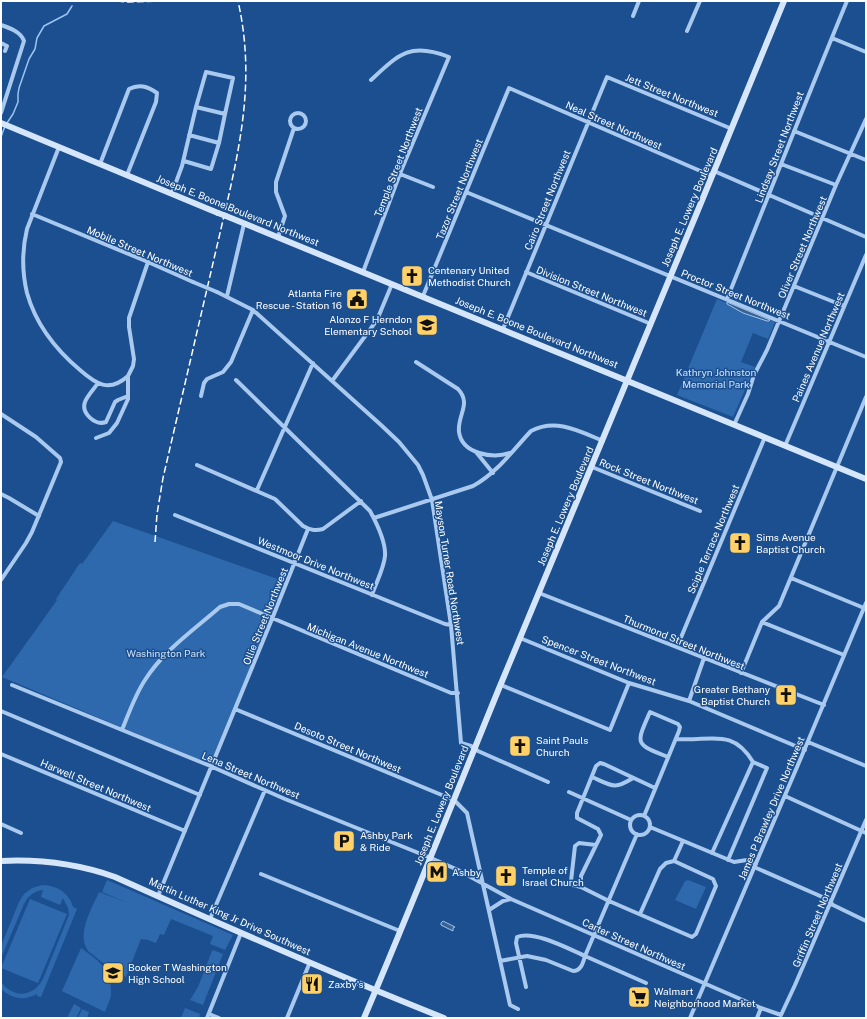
<svg xmlns="http://www.w3.org/2000/svg" width="867" height="1019" viewBox="0 0 867 1019" font-family="'Public Sans',sans-serif">
<style>
.green{fill:#2e69ad}
.water{fill:#3c6290;stroke:#9cc4f0}
.lines{fill:none;stroke-linecap:round;stroke-linejoin:round}
.stream{stroke:#9cc4f0;stroke-width:1.5}
.minor{stroke:#a9c9ee;stroke-width:4}
.secondary{stroke:#d6e6fa;stroke-width:6}
.rail{stroke:#fff;stroke-width:1.5;stroke-dasharray:7 3;stroke-linecap:butt}
.minor-bridge{stroke:#a9c9ee;stroke-width:4}
.secondary-bridge{stroke:#d6e6fa;stroke-width:6}
.labels{text-anchor:middle;stroke-width:3;stroke-linejoin:round;paint-order:stroke}
.street-label{font-size:10px;fill:#fff;stroke:#1b4f8f}
.poi-label{font-size:10px;fill:#fff;stroke:#1b4f8f;text-anchor:start}
.park-label{font-size:10px;fill:#cfe3fa;stroke:#1b4f8f}
</style>
<rect width="100%" height="100%" fill="#1b4f8f"/>
<!-- green -->
<path class="green" d="M717,299L775,322L768,339L753,333L741,362L755,367L733,417L677,395Z
M113,521L286,582L213,766L2,677L55,603L57,600L56,599L80,563L82,564Z
M107,880L233,935L225,950L210,944L213,936L171,919L164,935L160,934L156,943L145,939V940L141,939L126,977C115,972 107,966 98,959C95,956 91,954 88,951C76,934 92,908 99,892L128,903L102,892Z
M688,880L706,887L696,909L675,900L685,881Z
M42,885C57,886 69,892 73,907L77,909L41,997L37,996V994C24,1001 12,999 1,989V982C14,999 33,997 43,979L69,915L68,908L63,898L60,905L41,897L43,890C34,891 28,896 24,904L1,958V946L19,902L24,894L32,888Z
M30,899L67,914L38,983L1,968Z
M81,948C99,961 112,969 111,994C111,999 107,1006 105,1012L62,991Z
M213,950L223,954L203,1005L190,1000L198,987L212,951Z
M74,1004L81,1008L76,1018H67Z
M185,1008L200,1014L199,1018H181Z
M82,1009L89,1012L87,1018H78Z"/>
<!-- water -->
<path class="water" d="M727,302L770,320L769,321H767L743,313L727,304Z
M443,921L455,927L453,928V931L441,925V923Z"/>
<g class="lines">
<!-- stream -->
<path class="stream" d="M7,123L13,114L18,102V94L19,88L29,59L35,49L37,38L44,26L67,14L72,6
M1,137L5,126"/>
<!-- minor -->
<path class="minor" d="M633,16L639,1
M1,25C10,28 21,32 24,41L1,113
M687,31L700,1
M832,38L866,52
M1,43L7,46L5,51
M196,107L225,114L219,143
M290 121a8 8 0 1 1 16 0a8 8 0 1 1-16 0Z
M794,131L866,160
M59,147L27,229C22,250 22,272 27,293C36,325 55,349 80,370C96,384 109,393 128,376
M184,161L211,169L219,143L189,135
M100,164L129,89C139,84 147,86 157,93L156,102L127,175
M781,164L836,185
M714,171L866,237
M400,174L433,187
M466,192L866,357
M172,193L182,166L196,107L206,72L233,78L225,114
M32,214L148,262L193,282
M278,237L285,216L276,192V182L294,128
M363,272L401,171L449,57C410,42 399,54 371,80
M526,272L651,324
M794,286L844,306
M217,292L253,310L381,425L399,442L418,465L423,475L432,500L451,625L461,743L471,746L478,751L548,782
M227,296L244,224
M423,296L509,88L712,176
M727,299C767,200 806,100 847,1
M503,329L607,77L732,129
M416,362L458,389C472,404 457,415 459,432C462,454 493,459 510,453
M236,380L370,511C376,522 386,543 385,556C384,568 376,583 372,595
M332,381L377,320L392,284
M98,383C94,389 87,396 85,402C81,413 95,426 106,422L115,402L118,400L128,396
M201,396L204,383L207,379L223,372L231,362L253,310
M1,414L36,437L60,458L61,462L32,532L26,543L1,580
M734,425L748,394L754,375L767,350L836,185L866,119
M96,438L109,433L117,423L128,399V376L133,366L134,359L129,327V318L148,262
M785,446L866,255
M476,452L493,473
M197,465L275,499L303,526C310,530 315,531 323,529L361,501
M592,467L700,511
M257,490L313,363
M1,494L9,498L39,516
M175,515L445,624L451,625
M374,518L473,486C497,473 513,450 531,431C556,418 579,431 603,441
M791,578L864,608
M539,593L824,705
M762,622L844,655
M520,638L629,683L689,701L805,750
M677,647L765,437
M741,673L762,622L779,606L866,397
M12,685L208,765L285,799L431,858L458,870L511,899L761,1008L781,1015L795,985L866,820
M501,685L610,730L629,683
M689,701L704,658
M235,709L449,798L454,800L467,813L510,1005L518,1009
M1,711L200,795
M122,730C129,713 135,695 145,680C163,651 195,629 220,607L229,604H239L451,693H458
M676,739C710,742 732,727 753,762
M808,742L866,766
M1,754L185,831
M592,777C612,786 614,790 633,778
M655,788L604,764L600,763L596,766L577,813V818L598,829L601,835L581,876V887L609,901L692,937L696,934L716,886L713,879L674,861
M569,792L631,820
M785,796L866,833
M630 825a10 10 0 1 1 20 0a10 10 0 1 1-20 0Z
M644,816L679,731L680,727L678,724L650,712C636,744 634,744 668,757
M1,824L21,833
M650,827L734,862L747,860L756,864
M712,853L753,762
M728,860L767,768L753,762
M754,867L827,899L833,905L866,921
M261,874L400,931
M581,887L573,885L571,881L575,846L579,843L596,845
M158,896L272,619L308,529
M489,910L503,901L511,899
M640,914L660,869L666,863L674,861L683,841
M210,919L265,790
M500,961L527,956L546,960L573,971C581,971 583,963 585,956L646,983
M526,987L516,943L517,937C534,930 569,949 585,956L637,834
M209,1014L219,1018
M207,1018L241,933
M287,1018L310,962
M690,1018L803,753L866,603
M757,1018L761,1008"/>
<!-- secondary -->
<path class="secondary" d="M1,123L218,213
M226,216L866,479
M1,861C41,859 78,864 115,877C224,926 333,974 444,1018
M364,1018C411,908 455,796 500,686C594,457 691,230 784,1"/>
<!-- rail -->
<path class="rail" d="M117,1L128,2L160,1
M155,542L157,514L163,478L227,203C243,133 254,72 238,1"/>
<!-- minor-bridge -->
<path class="minor-bridge" d="M193,282L217,292"/>
<!-- secondary-bridge -->
<path class="secondary-bridge" d="M218,213L226,216"/>
</g>
<!-- icons -->
<defs>
<g id="church-square" transform="scale(1.15)"><rect x="-9" y="-9" width="18" height="18" rx="4" fill="#ffd166" stroke="#1b4f8f"/><path d="M-1.2-6h2.4v3.5h3.3v2.4h-3.3V6h-2.4V-.1h-3.3v-2.4h3.3Z" fill="#111"/></g>
<g id="civic-square" transform="scale(1.15)"><rect x="-9" y="-9" width="18" height="18" rx="4" fill="#ffd166" stroke="#1b4f8f"/><path d="M-.6-6.5H3V-4.5H.6V-3L4-1V1h2V6H-6V1h2V-1L-.6-3ZM-1.2 2.5V6h2.4V2.5Z" fill="#111"/></g>
<g id="school-square" transform="scale(1.15)"><rect x="-9" y="-9" width="18" height="18" rx="4" fill="#ffd166" stroke="#1b4f8f"/><path d="M0-5L7-2L0 1L-7-2ZM-4 1L0 2.5L4 1V4Q0 6-4 4Z" fill="#111"/></g>
<g id="parking-square" transform="scale(1.15)"><rect x="-9" y="-9" width="18" height="18" rx="4" fill="#ffd166" stroke="#1b4f8f"/><path d="M-3.5-5.5H1a3.5 3.5 0 0 1 0 7H-1V5.5H-3.5ZM-1-3.4V-.6H.8a1.4 1.4 0 0 0 0-2.8Z" fill="#111"/></g>
<g id="metro-square" transform="scale(1.15)"><rect x="-9" y="-9" width="18" height="18" rx="4" fill="#ffd166" stroke="#1b4f8f"/><path d="M-5.5 5V-5H-3L0 0L3-5H5.5V5H3V-.5L0 4L-3-.5V5Z" fill="#111"/></g>
<g id="restaurant-square" transform="scale(1.15)"><rect x="-9" y="-9" width="18" height="18" rx="4" fill="#ffd166" stroke="#1b4f8f"/><path d="M-5-6h1v4h1v-4h1v4h1v-4h1v5L-1.5 .5V6h-2V.5L-5-1ZM5-6V6H3V1.5H1.5Q1.5-4 5-6Z" fill="#111"/></g>
<g id="supermarket-square" transform="scale(1.15)"><rect x="-9" y="-9" width="18" height="18" rx="4" fill="#ffd166" stroke="#1b4f8f"/><path d="M-6-5.5h2.5l.6 2H6L4.5 2H-2.5L-4.4-4H-6ZM-1.5 3.2a1.3 1.3 0 1 0 .1 0ZM3 3.2a1.3 1.3 0 1 0 .1 0Z" fill="#111"/></g>
</defs>
<g fill-rule="evenodd">
<use href="#church-square" x="412" y="276"/>
<use href="#civic-square" x="357" y="299"/>
<use href="#school-square" x="427" y="325"/>
<use href="#church-square" x="740" y="543"/>
<use href="#church-square" x="786" y="695"/>
<use href="#church-square" x="520" y="746"/>
<use href="#parking-square" x="344" y="841"/>
<use href="#metro-square" x="437" y="872"/>
<use href="#church-square" x="506" y="876"/>
<use href="#school-square" x="113" y="973"/>
<use href="#restaurant-square" x="312" y="984"/>
<use href="#supermarket-square" x="639" y="997"/>
</g>
<g class="labels">
<!-- street labels -->
<g class="street-label">
<text transform="translate(672 95) rotate(22)" y="4">Jett Street Northwest</text>
<text transform="translate(614 125) rotate(24)" y="4">Neal Street Northwest</text>
<text transform="translate(779 147) rotate(-69)" y="4">Lindsay Street Northwest</text>
<text transform="translate(398 162) rotate(-69)" y="4">Temple Street Northwest</text>
<text transform="translate(459 189) rotate(-68)" y="4">Tazor Street Northwest</text>
<text transform="translate(547 200) rotate(-68)" y="4">Cairo Street Northwest</text>
<text transform="translate(689 207) rotate(-67)" y="4">Joseph E. Lowery Boulevard</text>
<text transform="translate(238 210) rotate(22)" y="4">Joseph E. Boone Boulevard Northwest</text>
<text transform="translate(802 247) rotate(-67)" y="4">Oliver Street Northwest</text>
<text transform="translate(140 251) rotate(23)" y="4">Mobile Street Northwest</text>
<text transform="translate(592 291) rotate(22)" y="4">Division Street Northwest</text>
<text transform="translate(736 294) rotate(22)" y="4">Proctor Street Northwest</text>
<text transform="translate(537 332) rotate(22)" y="4">Joseph E. Boone Boulevard Northwest</text>
<text transform="translate(818 347) rotate(-67)" y="4">Paines Avenue Northwest</text>
<text transform="translate(649 481) rotate(22)" y="4">Rock Street Northwest</text>
<text transform="translate(565 506) rotate(-67)" y="4">Joseph E. Lowery Boulevard</text>
<text transform="translate(713 539) rotate(-67)" y="4">Sciple Terrace Northwest</text>
<text transform="translate(316 563) rotate(22)" y="4">Westmoor Drive Northwest</text>
<text transform="translate(450 573) rotate(81)" y="4">Mayson Turner Road Northwest</text>
<text transform="translate(265 616) rotate(-68)" y="4">Ollie Street Northwest</text>
<text transform="translate(684 642) rotate(22)" y="4">Thurmond Street Northwest</text>
<text transform="translate(368 650) rotate(22)" y="4">Michigan Avenue Northwest</text>
<text transform="translate(599 660) rotate(21)" y="4">Spencer Street Northwest</text>
<text transform="translate(348 747) rotate(23)" y="4">Desoto Street Northwest</text>
<text transform="translate(251 775) rotate(23)" y="4">Lena Street Northwest</text>
<text transform="translate(96 785) rotate(23)" y="4">Harwell Street Northwest</text>
<text transform="translate(441 805) rotate(-68)" y="4">Joseph E. Lowery Boulevard</text>
<text transform="translate(771 808) rotate(-67)" y="4">James P Brawley Drive Northwest</text>
<text transform="translate(817 915) rotate(-67)" y="4">Griffin Street Northwest</text>
<text transform="translate(230 916) rotate(24)" y="4">Martin Luther King Jr Drive Southwest</text>
<text transform="translate(634 944) rotate(24)" y="4">Carter Street Northwest</text>
</g>
<!-- poi labels -->
<g class="poi-label">
<text x="428" y="274">Centenary United<tspan x="428" dy="12">Methodist Church</tspan></text>
<text x="342" y="297" text-anchor="end">Atlanta Fire<tspan x="342" dy="12">Rescue - Station 16</tspan></text>
<text x="412" y="323" text-anchor="end">Alonzo F Herndon<tspan x="412" dy="12">Elementary School</tspan></text>
<text x="756" y="541">Sims Avenue<tspan x="756" dy="12">Baptist Church</tspan></text>
<text x="770" y="693" text-anchor="end">Greater Bethany<tspan x="770" dy="12">Baptist Church</tspan></text>
<text x="536" y="744">Saint Pauls<tspan x="536" dy="12">Church</tspan></text>
<text x="360" y="839">Ashby Park<tspan x="360" dy="12">&amp; Ride</tspan></text>
<text x="522" y="874">Temple of<tspan x="522" dy="12">Israel Church</tspan></text>
<text x="452" y="876">Ashby</text>
<text x="128" y="971">Booker T Washington<tspan x="128" dy="12">High School</tspan></text>
<text x="328" y="988">Zaxby's</text>
<text x="654" y="995">Walmart<tspan x="654" dy="12">Neighborhood Market</tspan></text>
</g>
<!-- park labels -->
<g class="park-label">
<text x="716" y="376">Kathryn Johnston<tspan x="716" dy="12">Memorial Park</tspan></text>
<text x="166" y="657">Washington Park</text>
</g>
</g>
<!-- border -->
<rect width="867" height="1019" fill="none" stroke="#ffffff" stroke-width="4"/>
</svg>
